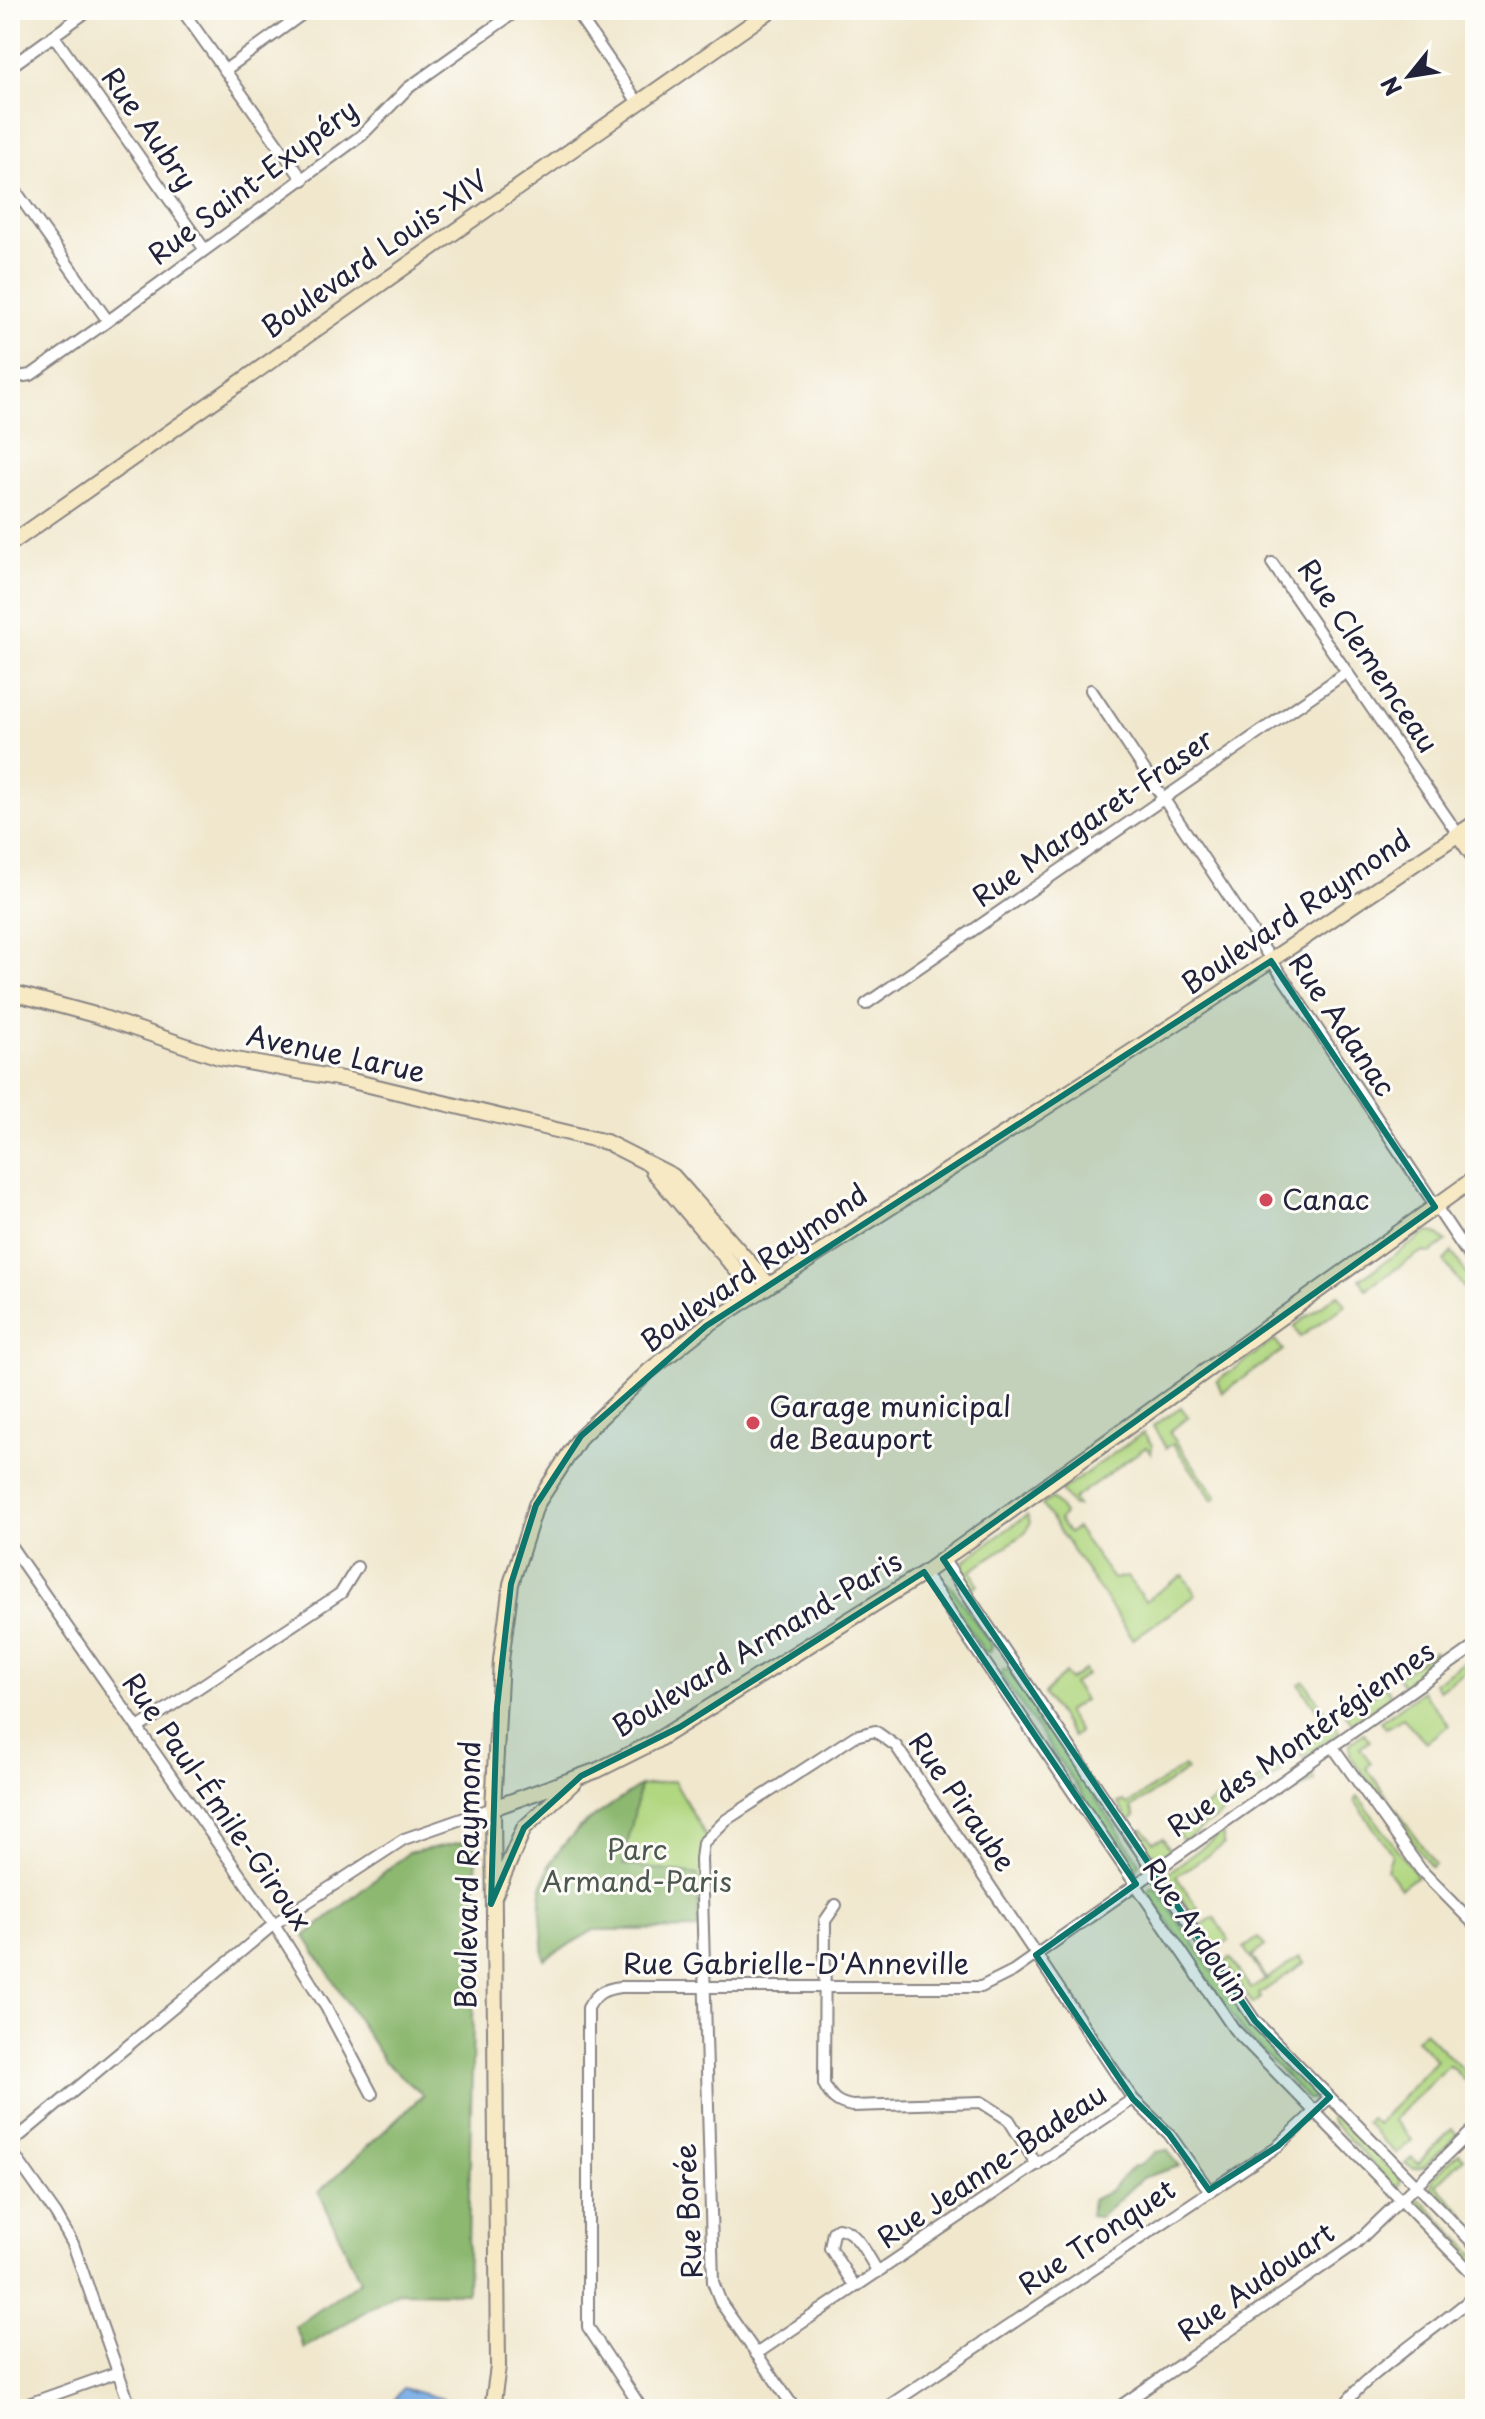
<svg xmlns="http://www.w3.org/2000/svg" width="1485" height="2419" viewBox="0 0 1485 2419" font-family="'Playpen Sans',sans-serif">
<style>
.green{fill:#b1d781;stroke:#6a7c5e;stroke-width:2}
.forest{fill:#8cb86f;stroke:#576d55;stroke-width:2}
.water{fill:#76ace4;stroke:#4c6790;stroke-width:2}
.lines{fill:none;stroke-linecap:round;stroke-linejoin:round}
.street-casing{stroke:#898484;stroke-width:14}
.secondary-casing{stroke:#898484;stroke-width:18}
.street{stroke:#fff;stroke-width:10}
.secondary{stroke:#f7e9c3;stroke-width:14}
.marked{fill:#0f766e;fill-opacity:0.2;stroke:#0f766e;stroke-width:6;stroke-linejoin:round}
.poi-dot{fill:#d1495b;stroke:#fdfcf7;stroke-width:3}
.labels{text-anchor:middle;stroke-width:6;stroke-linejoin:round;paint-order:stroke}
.street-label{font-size:28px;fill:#22223b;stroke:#fdfcf7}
.poi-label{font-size:28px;fill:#22223b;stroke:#fdfcf7;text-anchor:start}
.park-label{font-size:28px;fill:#4d5850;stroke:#fdfcf7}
</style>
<rect width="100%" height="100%" fill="#fdfcf7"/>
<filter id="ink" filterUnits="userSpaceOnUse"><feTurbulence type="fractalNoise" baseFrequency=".0125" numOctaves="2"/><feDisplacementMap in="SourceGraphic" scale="16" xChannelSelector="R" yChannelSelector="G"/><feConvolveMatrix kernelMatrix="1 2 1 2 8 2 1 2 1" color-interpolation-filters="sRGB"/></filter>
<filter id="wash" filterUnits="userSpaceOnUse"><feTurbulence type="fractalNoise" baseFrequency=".006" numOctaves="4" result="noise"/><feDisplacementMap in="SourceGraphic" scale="32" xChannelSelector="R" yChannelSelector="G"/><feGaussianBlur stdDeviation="1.8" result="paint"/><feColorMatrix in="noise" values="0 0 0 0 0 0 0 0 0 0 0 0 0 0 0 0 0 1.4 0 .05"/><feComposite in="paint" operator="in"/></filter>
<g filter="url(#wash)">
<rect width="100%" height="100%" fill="#f0e7cd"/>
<!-- green -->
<path class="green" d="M1428,1232L1436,1233L1446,1242L1431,1253L1421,1252L1366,1289L1360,1279Z
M1452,1252L1475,1287L1469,1295L1444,1261Z
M1338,1294L1346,1305L1300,1337L1294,1326Z
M1275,1340L1283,1350L1222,1393L1217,1381Z
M1181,1407L1188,1417L1169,1432L1217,1497L1213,1500L1173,1444L1166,1448L1153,1426Z
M1143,1433L1152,1445L1151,1454L1146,1447L1073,1499L1077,1506H1073L1061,1491Z
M1052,1498L1064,1514L1059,1520L1069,1533L1076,1528L1113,1579L1127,1577L1145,1601L1183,1575L1196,1595L1133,1639L1042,1505Z
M1027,1515L1030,1522L1026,1532L971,1571L978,1584L972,1589L962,1573L964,1561Z
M946,1584L951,1586L992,1646L990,1652L984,1651L943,1590Z
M1434,1651L1441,1661L1404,1687L1398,1677Z
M1475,1655V1665L1439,1690L1434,1683Z
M1003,1669L1008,1670L1140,1863L1137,1869H1133L1001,1675Z
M1084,1670L1087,1675L1073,1684L1084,1700L1066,1712L1079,1732L1073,1737L1044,1694L1065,1673L1070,1680Z
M1304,1681L1340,1732L1303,1758L1297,1749L1328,1726L1299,1684Z
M1385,1686L1391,1696L1352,1723L1346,1714Z
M1422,1691L1449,1725L1426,1742L1403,1718L1386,1728L1381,1721Z
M1364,1733L1370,1741L1360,1748L1371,1763L1366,1767L1435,1864L1431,1867L1350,1756V1743Z
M1184,1766L1187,1770L1131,1808L1135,1816L1129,1821L1118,1803L1123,1801L1127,1805Z
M1276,1767L1281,1772L1184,1841L1177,1832L1179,1825L1243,1782L1248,1788Z
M1310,1770L1314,1780L1277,1804L1272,1797Z
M674,1781L707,1838L703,1843V1929L594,1930L544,1959L542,1888L550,1863L579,1827L640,1786Z
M1358,1796L1417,1876L1401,1888L1387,1869L1392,1854L1355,1801Z
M1144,1829L1153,1842L1163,1838L1171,1851L1161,1856L1150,1852L1136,1831Z
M1223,1832V1845L1176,1876L1198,1908L1192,1913L1170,1881L1169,1872Z
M1151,1887L1156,1888L1249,2025L1314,2091L1313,2099H1308L1245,2034L1148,1893Z
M1214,1917L1229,1941L1217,1949L1200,1926Z
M1258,1938L1265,1946L1252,1956L1267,1979L1300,1957L1304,1963L1259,1994L1261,1998L1253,2004L1225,1962L1230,1958L1251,1989L1265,1980L1244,1948Z
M1424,2031L1475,2082V2091L1449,2065L1393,2120L1412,2140L1396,2154L1366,2123L1370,2118L1377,2124L1436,2060L1416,2039Z
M1332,2114L1401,2179L1399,2186H1394L1330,2120Z
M1452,2129L1458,2135L1424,2167L1414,2169L1406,2164L1412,2158L1418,2164Z
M1459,2153L1464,2158L1436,2185L1466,2216L1465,2223L1431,2188L1433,2178Z
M1421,2200L1475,2255V2268L1416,2208L1415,2201Z"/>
<!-- forest -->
<path class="forest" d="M640,1786L623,1865L698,1875L699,1929L594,1930L544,1959C543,1936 538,1907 543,1885C554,1837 602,1812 640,1786Z
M477,1839L467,2293L398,2292L304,2348L295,2327L360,2281L319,2192L423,2095L384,2061L305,1936L408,1853Z
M1167,2150L1180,2166L1142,2178L1100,2217L1090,2216L1092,2200L1110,2191L1133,2166H1139L1156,2152Z"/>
<!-- water -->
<path class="water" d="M403,2388L444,2399L447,2409H388Z"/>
</g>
<g filter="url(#ink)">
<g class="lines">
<!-- street casing -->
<g class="street-casing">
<path id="street" d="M182,10L303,180
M575,10L637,101
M54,36L205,250
M10,67L89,10
M225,70L308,10
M10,183L108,321
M10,378L31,375L108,321L362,135L408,88L518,10
M1272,563L1458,834
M1091,690L1475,1265
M866,1004L1347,672
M10,1545L274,1924L326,2007L372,2094
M943,1559L1255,2021L1475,2245
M924,1573L1234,2029L1475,2276
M138,1728L341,1593L357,1567
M1333,1747L1421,1870L1475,1925
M836,1905L825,1921L824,2084C831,2098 837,2103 852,2106L981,2102L1009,2120L1037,2165
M10,2144L274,1924L404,1839L493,1808
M10,2149L56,2214L73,2244L131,2409
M855,2287L830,2248L833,2232L838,2228C857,2230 868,2257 878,2272
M756,2354L1133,2099
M14,2409L118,2372
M642,2409L588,2327V2008C596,1993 604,1989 621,1987H981L1013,1971L1475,1646
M795,2409L721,2303L713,2282L701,1859L703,1843L726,1820L855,1736L875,1731L896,1746L1133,2099L1169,2134L1209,2190
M884,2409L1278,2146L1330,2097
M1116,2409L1355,2244L1475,2128
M1343,2409C1351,2384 1449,2320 1475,2295"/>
</g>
<!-- secondary casing -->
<g class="secondary-casing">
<path id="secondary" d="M10,544L771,10
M1458,834L1475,858
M10,992L95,1015L219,1057L348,1080L606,1142L673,1176L768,1284
M653,1171L755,1292
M493,1808L598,1770L654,1742L924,1573L1475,1178
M494,1897L524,1828L574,1782
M492,2409L498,2367L493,1808L501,1660L511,1584L536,1505L581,1436L649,1371L706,1326L1192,1013L1475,823"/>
</g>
<!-- street -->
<use href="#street" class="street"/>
<!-- secondary -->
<use href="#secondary" class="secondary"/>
</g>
</g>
<!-- marked area -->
<path class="marked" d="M1271,961L1435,1207L943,1559L1255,2021L1330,2097L1278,2146L1209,2190L1169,2134L1133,2099L1036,1955L1136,1884L924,1572L680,1727L581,1776L524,1828L491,1904L497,1707L511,1584L536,1505L581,1436L706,1326Z"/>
<!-- markers -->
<g class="poi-dot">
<circle cx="1266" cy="1200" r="8"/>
<circle cx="753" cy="1423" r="8"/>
</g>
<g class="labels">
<!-- street labels -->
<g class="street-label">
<text transform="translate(149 129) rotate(55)" y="10">Rue Aubry</text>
<text transform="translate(253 182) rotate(-37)" y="10">Rue Saint-Exupéry</text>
<text transform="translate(375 254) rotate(-35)" y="10">Boulevard Louis-XIV</text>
<text transform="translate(1368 656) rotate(56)" y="10">Rue Clemenceau</text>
<text transform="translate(1093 818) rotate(-35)" y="10">Rue Margaret-Fraser</text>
<text transform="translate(1296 912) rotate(-34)" y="10">Boulevard Raymond</text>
<text transform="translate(1342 1025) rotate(56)" y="10">Rue Adanac</text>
<text transform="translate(336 1054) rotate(12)" y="10">Avenue Larue</text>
<text transform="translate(754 1268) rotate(-35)" y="10">Boulevard Raymond</text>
<text transform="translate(757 1644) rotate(-31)" y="10">Boulevard Armand-Paris</text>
<text transform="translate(1301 1739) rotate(-35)" y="10">Rue des Montérégiennes</text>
<text transform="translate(217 1802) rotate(55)" y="10">Rue Paul-Émile-Giroux</text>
<text transform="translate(962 1802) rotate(55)" y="10">Rue Piraube</text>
<text transform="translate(468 1875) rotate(-89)" y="10">Boulevard Raymond</text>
<text transform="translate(1196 1930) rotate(56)" y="10">Rue Ardouin</text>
<text x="796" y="1974">Rue Gabrielle-D'Anneville</text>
<text transform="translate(992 2166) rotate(-34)" y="10">Rue Jeanne-Badeau</text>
<text transform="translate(689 2211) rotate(-93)" y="10">Rue Borée</text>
<text transform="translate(1097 2237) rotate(-34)" y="10">Rue Tronquet</text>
<text transform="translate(1256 2282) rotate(-35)" y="10">Rue Audouart</text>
</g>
<!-- poi labels -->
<g class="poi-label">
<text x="1282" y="1210">Canac</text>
<text x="769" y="1417">Garage municipal<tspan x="769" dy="32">de Beauport</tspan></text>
</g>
<!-- park labels -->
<g class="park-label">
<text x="637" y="1860">Parc<tspan x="637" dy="32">Armand-Paris</tspan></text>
</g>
</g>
<!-- margin -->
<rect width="1485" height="2419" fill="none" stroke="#fdfcf7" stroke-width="40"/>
<!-- north arrow -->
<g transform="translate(1409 76) rotate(240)" stroke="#fdfcf7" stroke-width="6" paint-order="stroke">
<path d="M0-6L14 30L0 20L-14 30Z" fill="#22223b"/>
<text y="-12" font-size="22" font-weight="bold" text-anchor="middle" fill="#22223b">N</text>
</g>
</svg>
